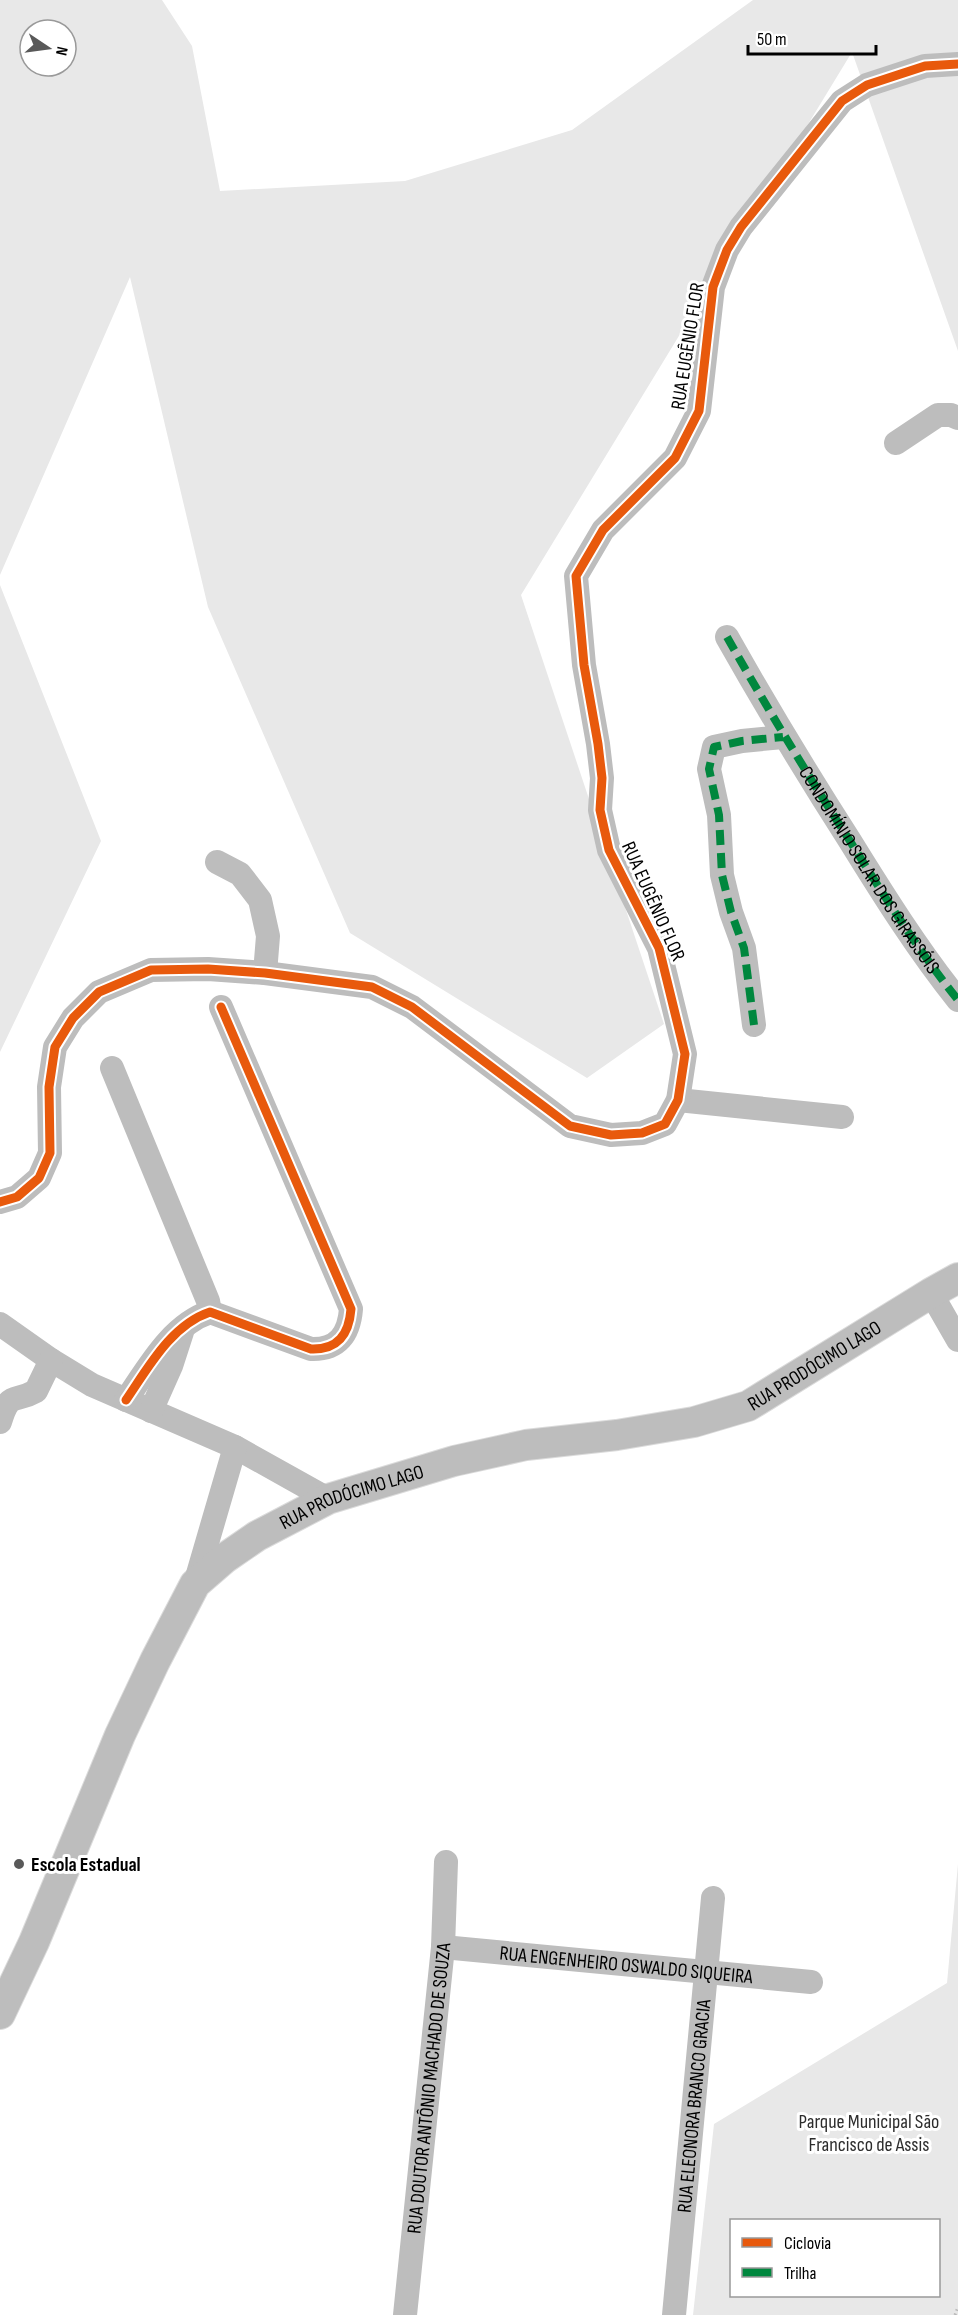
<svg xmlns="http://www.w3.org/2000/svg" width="958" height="2315" viewBox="0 0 958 2315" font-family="'Sofia Sans Condensed',sans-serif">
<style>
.green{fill:#e8e8e8;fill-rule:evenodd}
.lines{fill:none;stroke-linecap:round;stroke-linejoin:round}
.major-casing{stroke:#dbdbdb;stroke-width:32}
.path{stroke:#b8b8b8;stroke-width:3;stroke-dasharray:1.5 3;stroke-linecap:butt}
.minor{stroke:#bdbdbd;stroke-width:24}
.major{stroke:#bdbdbd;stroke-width:30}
.quiet{stroke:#00873e;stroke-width:8;stroke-dasharray:15 8;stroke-linecap:butt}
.cycleway-casing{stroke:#fff;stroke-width:13}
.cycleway{stroke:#e8590c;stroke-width:9}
.poi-dot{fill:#595959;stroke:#fff;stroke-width:2}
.labels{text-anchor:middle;stroke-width:6;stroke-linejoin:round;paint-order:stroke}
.street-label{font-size:20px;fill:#000;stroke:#fff}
.poi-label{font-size:20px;font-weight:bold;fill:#000;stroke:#fff;text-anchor:start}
.park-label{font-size:20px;fill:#2d2d2d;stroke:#fff}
</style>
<rect width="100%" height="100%" fill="#fff"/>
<!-- green -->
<path class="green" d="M0,0H162L192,46L220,191L405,181L572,130L753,0H958V351L852,52L521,595L664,1024L587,1078L350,933L208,607L130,277L0,575ZM30,30H66V66H30Z
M0,585L101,841L0,1052Z
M958,1864V2315H693L714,2124L947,1983ZM938,2220V2296H732V2220Z"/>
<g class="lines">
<!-- major casing -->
<g class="major-casing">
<g id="major">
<path id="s5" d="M0,2014L34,1942L120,1735L155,1661L195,1584L225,1558L257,1536L328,1499L454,1461L526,1445L617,1435L694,1422L748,1406L931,1293L958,1278"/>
</g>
</g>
<!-- path -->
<path class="path" d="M955,2315L958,2307"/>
<!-- minor -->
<g class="minor">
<path d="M896,443L938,415H951L958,418"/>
<path id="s1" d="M727,637C766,706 807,774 850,841C884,896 918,950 958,1000"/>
<path d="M217,862L240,874L260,900L268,936L265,973"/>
<path d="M754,1025L744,948L731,912L722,875L719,815L709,769L714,747L742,741L783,737"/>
<path d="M112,1068L208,1301L210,1312"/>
<path d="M678,1100L842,1117"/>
<path d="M0,1202L17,1197L39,1178L50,1153L49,1087L55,1047L73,1018L99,992L151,970L208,969L265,973L372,987L412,1007L570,1126L611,1135L642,1133L665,1124L678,1100L685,1054L659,948L609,850L600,810L602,778L598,744L584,665L576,576L603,530L675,458L699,411L713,287L727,250L741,227L842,101L867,85L925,66L958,64"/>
<path d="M931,1293L958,1340"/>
<path d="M0,1324L51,1360L92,1385L235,1447L328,1499"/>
<path d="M126,1400C148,1368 171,1325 210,1312L311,1349C338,1350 349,1334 351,1309L221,1007"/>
<path d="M151,1411L171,1366L182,1332"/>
<path d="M0,1422C10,1390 13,1404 36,1391L51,1360"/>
<path d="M195,1584L235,1447"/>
<path id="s2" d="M443,1947L811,1982"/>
<path id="s3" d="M405,2315L443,1947L446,1862"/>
<path id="s4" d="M674,2315L713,1898"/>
</g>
<!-- major -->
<use href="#major" class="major"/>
<!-- quiet -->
<path class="quiet" d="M727,637C766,706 807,774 850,841C884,896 918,950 958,1000
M754,1025L744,948L731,912L722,875L719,815L709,769L714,747L742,741L783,737"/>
<!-- cycleway casing -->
<g class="cycleway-casing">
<path id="cycleway" d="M0,1202L17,1197L39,1178L50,1153L49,1087L55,1047L73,1018L99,992L151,970L208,969L265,973L372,987L412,1007L570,1126L611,1135L642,1133L665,1124L678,1100L685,1054L659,948L609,850L600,810L602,778L598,744L584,665L576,576L603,530L675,458L699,411L713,287L727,250L741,227L842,101L867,85L925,66L958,64
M126,1400C148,1368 171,1325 210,1312L311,1349C338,1350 349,1334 351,1309L221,1007"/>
</g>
<!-- cycleway -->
<use href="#cycleway" class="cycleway"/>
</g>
<!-- markers -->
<circle class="poi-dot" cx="19" cy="1864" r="6"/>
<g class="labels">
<!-- street labels -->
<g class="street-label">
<text transform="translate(687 346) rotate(-81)" y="7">RUA EUGÊNIO FLOR</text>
<text dy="7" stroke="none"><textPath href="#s1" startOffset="273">CONDOMÍNIO SOLAR DOS GIRASSÓIS</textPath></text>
<text transform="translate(654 901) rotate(66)" y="7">RUA EUGÊNIO FLOR</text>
<text dy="7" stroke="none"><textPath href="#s5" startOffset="1140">RUA PRODÓCIMO LAGO</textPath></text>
<text dy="7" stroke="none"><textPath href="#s5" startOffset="654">RUA PRODÓCIMO LAGO</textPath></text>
<text dy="7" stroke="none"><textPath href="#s2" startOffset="184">RUA ENGENHEIRO OSWALDO SIQUEIRA</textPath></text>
<text dy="7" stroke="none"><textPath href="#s3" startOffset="228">RUA DOUTOR ANTÔNIO MACHADO DE SOUZA</textPath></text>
<text dy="7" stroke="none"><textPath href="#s4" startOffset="210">RUA ELEONORA BRANCO GRACIA</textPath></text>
</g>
<!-- poi labels -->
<g class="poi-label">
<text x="31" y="1871">Escola Estadual</text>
</g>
<!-- park labels -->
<g class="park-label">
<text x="869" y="2128">Parque Municipal São<tspan x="869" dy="23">Francisco de Assis</tspan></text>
</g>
</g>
<!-- legend -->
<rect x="730" y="2219" width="210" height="78" fill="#ffffff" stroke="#999999" stroke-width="1.5"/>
<rect x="742" y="2238" width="30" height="9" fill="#e8590c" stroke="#999999" stroke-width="1.5"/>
<text x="784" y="2249" font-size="18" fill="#000000">Ciclovia</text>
<rect x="742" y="2268" width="30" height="9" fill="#00873e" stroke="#999999" stroke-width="1.5"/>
<text x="784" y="2279" font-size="18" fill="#000000">Trilha</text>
<!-- north arrow -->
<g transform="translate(48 48) rotate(103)"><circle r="28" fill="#ffffff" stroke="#999999" stroke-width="1.5"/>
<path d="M0-4.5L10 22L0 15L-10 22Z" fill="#595959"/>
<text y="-9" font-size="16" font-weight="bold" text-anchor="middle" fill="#000000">N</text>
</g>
<!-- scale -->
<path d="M748 45v9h128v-9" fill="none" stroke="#000000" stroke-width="3"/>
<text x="757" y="45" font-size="18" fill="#000000" stroke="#ffffff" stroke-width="4.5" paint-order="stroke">50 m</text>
</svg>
